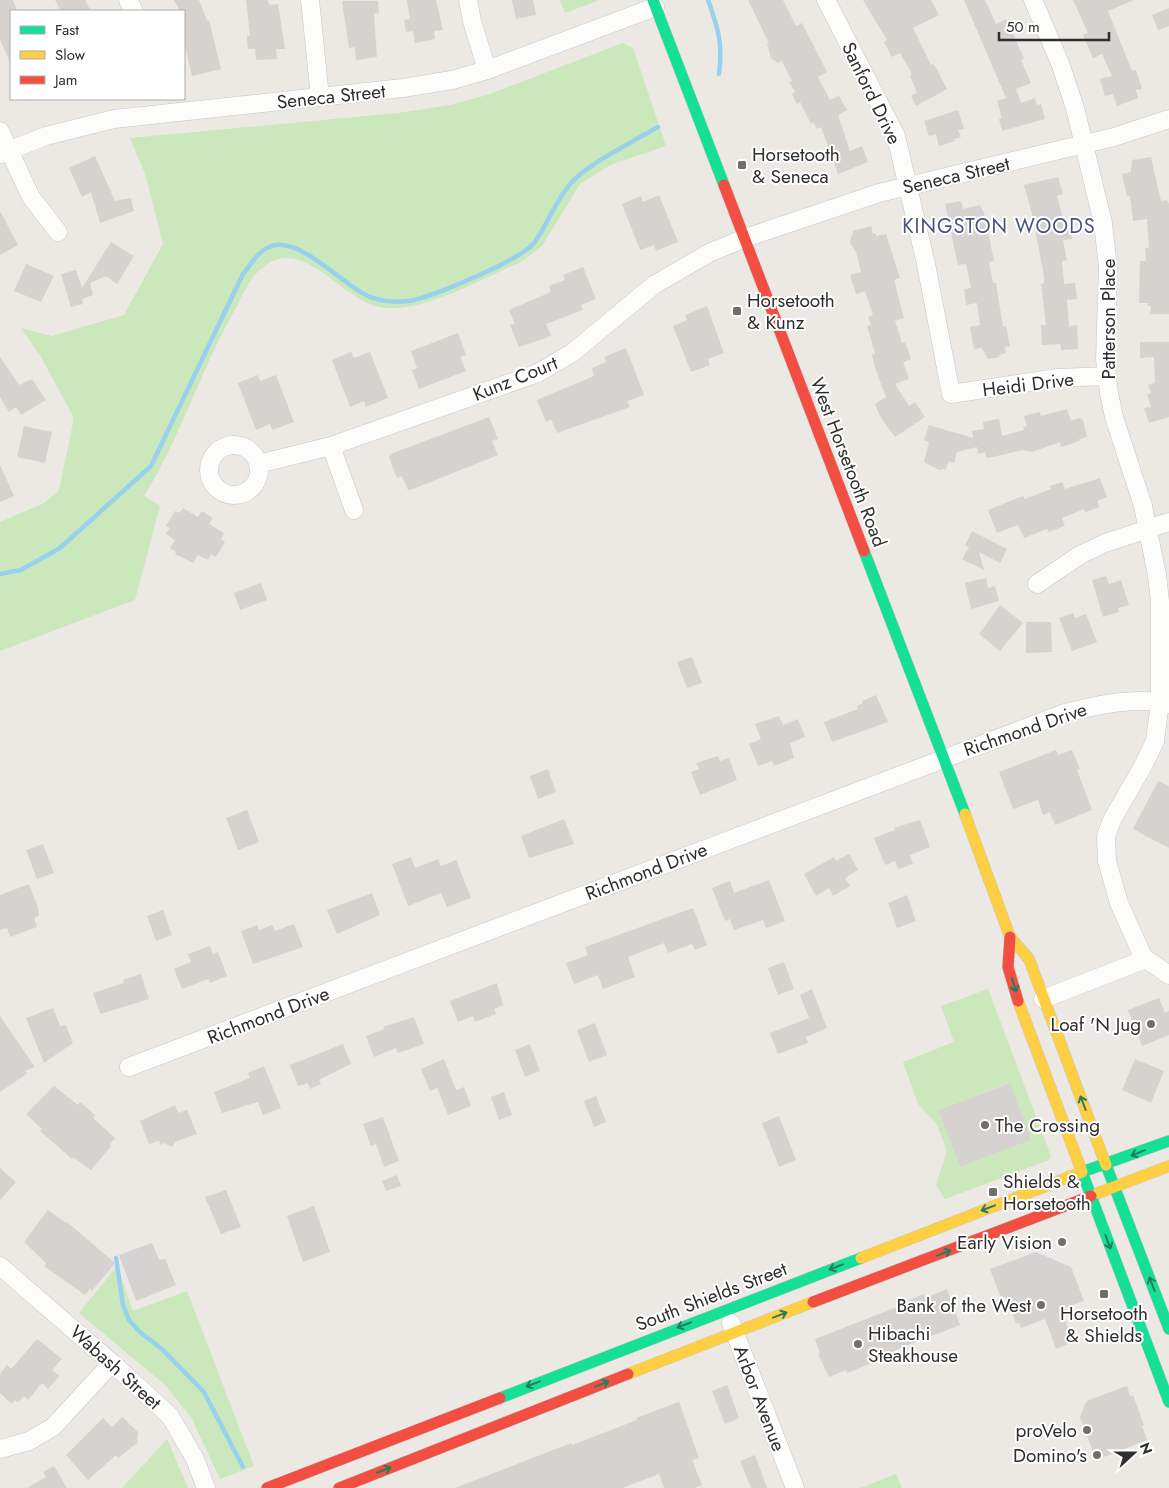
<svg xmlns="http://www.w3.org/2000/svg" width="1169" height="1488" viewBox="0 0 1169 1488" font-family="Jost,sans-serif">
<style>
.green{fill:#cbe7bc;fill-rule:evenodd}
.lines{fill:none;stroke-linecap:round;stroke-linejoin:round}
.stream{stroke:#97d1ed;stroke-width:4.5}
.building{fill:#d5d2cf}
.street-casing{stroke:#c5c5c5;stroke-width:19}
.fast-casing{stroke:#c5c5c5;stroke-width:12}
.slow-casing{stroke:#c5c5c5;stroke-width:12}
.jam-casing{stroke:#c5c5c5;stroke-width:12}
.street{stroke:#fcfcfb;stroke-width:18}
.fast{stroke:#16e098;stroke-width:11}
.slow{stroke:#ffcf43;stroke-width:11}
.jam{stroke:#f24e42;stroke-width:11}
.oneway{stroke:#237e5e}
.poi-dot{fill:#706f6e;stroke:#fff;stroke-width:2}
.labels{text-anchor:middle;stroke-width:4;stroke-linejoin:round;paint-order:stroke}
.street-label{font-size:19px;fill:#2e2e2e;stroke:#fff}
.poi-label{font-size:19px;fill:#2e2e2e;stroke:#fff;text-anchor:start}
.neighbourhood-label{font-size:20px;letter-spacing:1px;fill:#4c5280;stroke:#fff}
</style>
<rect width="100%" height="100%" fill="#ece9e4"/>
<!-- green -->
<path class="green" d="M560,0H600L565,13Z
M623,43L633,48L666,146L610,165L580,184L542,246L521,262C483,278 419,316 379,307C336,298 299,225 254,276C245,287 239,303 232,315C199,374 180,439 144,496L160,506L135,600L0,651V522L44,503L59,491L74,418L41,357L21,328L52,336L124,315L163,244L145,174L130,138L398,113L450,105L487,95Z
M988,989L1051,1156L1049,1160L945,1199L936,1185L947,1151L936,1123L918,1104L903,1062L954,1042L941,1006ZM1009,1083L1031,1140L960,1167L938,1110Z
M117,1266L133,1311L187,1291L254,1466L220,1479L191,1417L165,1385L79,1313Z
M167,1439L188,1488H122Z
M896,1474L902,1488H860Z"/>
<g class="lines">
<!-- stream -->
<path class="stream" d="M708,0C718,28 723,43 719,74
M0,574L21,570L60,548L151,466L243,274C251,265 257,252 269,247C296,234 341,282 364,294C376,301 394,303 408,301C429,299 522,259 534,243C548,224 556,199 572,182C588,164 636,140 658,127
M116,1258L123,1305L129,1320L140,1332L163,1350L204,1392L243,1467"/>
</g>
<!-- building -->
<path class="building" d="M0,0H13L17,11H11V64L0,40Z
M55,0H85L91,11H61Z
M174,0H199L207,21L209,20L221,69L192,76L184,41V11H180Z
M246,0H267L270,5L278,4L285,49H276L277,59L256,60L255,49H248L247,36H250Z
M407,0H436L443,30L434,31L435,39L415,43L413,31L406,32L404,20L410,19Z
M512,0H533L536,15L516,19Z
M748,0H783L796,26L802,23L827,72L818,77L830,100L839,96L847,110L838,115L850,151L862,146L868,162L838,174L821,127L817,129L813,122L811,124L800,102L797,104L792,94L795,92L789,82L792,81L782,61L778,63L771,58L767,44L769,43Z
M863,0H931L939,15L913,28L931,65L934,64L947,89L916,106L911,96L917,93L910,76L912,74L900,53L892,57L884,42L887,40Z
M964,0H985L996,24L1007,19L1024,59L1021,60L1031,83L1016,89L1021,103L1035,98L1037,105L1041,104L1045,119L1002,131L999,119L1002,118L997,101L1006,98Z
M1073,0H1134L1108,11L1132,71L1136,70L1142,89L1136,90L1138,98L1117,106L1113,94L1105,96L1100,79L1112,76L1102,54L1093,58L1083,35L1088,33Z
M342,1H378L379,13L374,14L377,57L356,60L355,47L349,48Z
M1169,8V26L1158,30L1152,15Z
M958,110L964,129L958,130L961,137L954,139L955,141L939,146L936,134L929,136L924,121Z
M95,156L115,201L131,198L134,211L100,223L91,192L82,197L69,168Z
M1151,157L1161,201L1167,200L1169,204V314H1150L1151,306H1148V303H1139L1140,261H1146L1145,248H1149L1147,219L1133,221L1130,196H1127L1122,174L1131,172L1132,160Z
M1058,177L1063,194L1057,196L1064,223L1069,222L1072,239L1063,240L1067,260L1062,261L1064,284L1075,283L1077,299L1067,300L1069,326L1077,325L1078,349L1061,350L1060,344L1042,345L1041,325H1046L1041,284L1044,283V276L1032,214L1024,185Z
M659,195L678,242L656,251L654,245L640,250L622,204L641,196L643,202Z
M961,201L963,209L980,205L984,213L994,261L989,262L993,283H996L1003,327L1006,326L1010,346L1005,347L1006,353L999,355L1000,357L988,359L982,348L974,349L970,327L980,325L977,303L966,305L964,289L971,288L966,264L958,265L945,204Z
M0,211L18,245L0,255Z
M871,226L873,234L876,233V236L886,234L900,278L894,280L904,318L895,321L902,343L905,342L911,359L903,362L909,379L895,384L909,406L915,402L925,417L895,437L880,416L875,404L886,397L875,368L872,355L875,353L867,326L871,325L868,317L873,315L865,291L856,294L850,275L861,272L856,252L850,242L853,231Z
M111,242L134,256L117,284L106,276L90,283L93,295L82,299L83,304L71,307L61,274L76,270L82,288Z
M26,264L54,276L41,302L14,291Z
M583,267L596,299L581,305L583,310L546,324L551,335L546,338L519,347L510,325L515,324L509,310L551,292L549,286L565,280L563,275Z
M707,306L724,353L708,359L710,365L691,372L673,326L687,320L685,315Z
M458,333L466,355L460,357L466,371L419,389L412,370L417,368L411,351Z
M1140,342H1169V417L1149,423L1144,408L1151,407L1147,394L1151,393L1148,385L1155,383L1154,357L1140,358Z
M626,348L644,395L627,401L630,407L557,433L551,419L546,422L537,400L594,376L592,368L606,362L604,357Z
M351,352L354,358L370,352L388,398L366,407L364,401L350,407L332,360Z
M0,357L19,385L32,379L46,400L21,415L16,407L9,412L0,397Z
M258,375L260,381L276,375L294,422L272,430L270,424L256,430L238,383Z
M1067,409L1071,421L1079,418L1083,420L1087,437L1079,439L1080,441L1061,447L1060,442L1032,452L1022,450L993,457L986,458L985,452L978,454L977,447L957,452L954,463L949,461L946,469L939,470L924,462L929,442L924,440L929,425L973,438L972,431L984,429L983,422L999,419L1002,436L1024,430L1023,427L1027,426L1024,416L1040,412L1041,416Z
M489,417L498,439L492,441L498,455L413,489L408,490L402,476L397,478L389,457L393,453Z
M24,426L52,432L45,463L17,457Z
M0,465L14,496L0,502Z
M1100,478L1107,497L1097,501L1100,507L1085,512L1084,509L1062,518L1065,526L1048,532L1047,529L1024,538L1018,525L997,533L988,510L1023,496L1025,499L1051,489L1050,486L1062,482L1065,489Z
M183,508L198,517L202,511L213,518L209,524L224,533L221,539L225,542L216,557L211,554L208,560L198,555L193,563L175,554L176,552L170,548L175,540L166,534L170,528L166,526L175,511L179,513Z
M972,531L1007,549L1000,563L979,552L984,570L962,559L969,547L965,545Z
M1106,576L1109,584L1121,580L1129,605L1118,608L1119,612L1103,617L1092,580Z
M986,578L988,588L995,586L999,601L971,609L965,583Z
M261,583L267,600L240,610L234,593Z
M1000,605L1023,623L1000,651L979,634Z
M1073,613L1075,618L1086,614L1097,642L1072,651L1059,618Z
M1026,622H1051L1052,652L1026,653Z
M692,657L702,683L687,688L677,662Z
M876,695L888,722L832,742L824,722L858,709L857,706L863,703L862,701Z
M779,716L783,725L798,719L805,737L790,743L794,758L774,766L772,761L758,766L749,744L761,739L755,724Z
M1056,750L1058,755L1072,750L1080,769L1077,770L1092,810L1055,825L1050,812L1043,815L1038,800L1013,809L999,772Z
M718,756L720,761L729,758L737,780L700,795L691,772L699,769L696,763Z
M548,769L556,792L538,799L530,776Z
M1158,781L1169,786V848L1133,829Z
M247,810L259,842L238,850L226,818Z
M564,819L574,844L529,858L521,836Z
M920,820L930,847L910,855L913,864L898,869L895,861L885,865L874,838L895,830L894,828Z
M43,844L54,873L37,879L26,850Z
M849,854L858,870L845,878L850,886L833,896L829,888L816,896L804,874L834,857L836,861Z
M411,857L415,868L438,859L441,866L456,860L471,898L447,907L441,893L408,906L392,864Z
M769,880L785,921L766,928L763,920L734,930L730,919L725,921L712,888L730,881L734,893Z
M29,884L38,908L39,915L34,918L37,927L10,937L7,928L0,930V895Z
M372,893L380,915L337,934L327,910Z
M907,895L916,921L897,928L888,903Z
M693,908L707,945L695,950L692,944L668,953L664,943L628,957L635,977L603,989L598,975L574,984L566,963L588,955L585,947Z
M163,910L172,935L156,941L147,916Z
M294,924L303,947L253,964L241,931L257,925L259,930L272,925L275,931Z
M210,946L213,954L218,952L227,976L210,983L208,979L182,989L174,969L191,962L188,954Z
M784,962L794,989L778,995L768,968Z
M141,974L149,999L100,1014L93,993L124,983L123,980Z
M497,983L503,1005L494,1009L496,1014L475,1022L473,1016L458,1022L450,1001Z
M812,989L827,1028L806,1037L808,1043L778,1054L770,1033L809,1018L800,995Z
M1159,998L1165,1013L1169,1011V1035L1142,1046L1128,1010Z
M53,1008L60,1026L66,1025L73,1043L44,1063L26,1018Z
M0,1016L35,1067L25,1071L28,1073L0,1092Z
M414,1017L424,1044L398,1053L396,1048L374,1057L366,1036L384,1029L383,1027Z
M595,1023L607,1055L589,1062L577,1030Z
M343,1044L351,1064L319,1080L321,1084L310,1089L308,1083L298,1086L290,1065Z
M530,1044L540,1071L525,1077L515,1050Z
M444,1059L456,1090L464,1087L471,1106L448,1115L437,1088L430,1091L421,1069Z
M1135,1059L1164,1071L1151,1103L1122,1090Z
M264,1066L281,1108L263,1115L258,1102L222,1113L214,1092L250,1078L248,1073Z
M1010,1083L1031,1140L960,1167L938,1110Z
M54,1086L78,1105L80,1102L95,1115L93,1118L115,1138L110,1144L111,1146L91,1170L73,1157L72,1159L40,1131L42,1129L26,1114Z
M504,1092L512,1115L499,1120L491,1097Z
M596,1096L606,1122L594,1127L584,1101Z
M175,1105L178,1113L187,1110L197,1134L175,1142L172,1147L165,1143L160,1145L159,1141L149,1144L140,1121Z
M779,1116L796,1160L779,1167L762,1123Z
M383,1117L399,1161L384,1167L376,1144L371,1146L363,1124Z
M0,1168L16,1182L0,1200Z
M397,1175L401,1186L386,1191L382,1181Z
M226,1190L241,1227L221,1234L205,1197Z
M314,1206L330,1252L303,1262L287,1216Z
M48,1210L66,1223L67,1222L115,1263L92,1291L90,1289L85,1295L44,1266L46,1263L24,1242Z
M152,1243L159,1260L165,1259L176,1285L136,1301L119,1255Z
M1036,1252L1071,1267L1084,1301L1061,1309L1073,1342L1056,1349L1045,1319L1021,1328L1019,1323L1016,1324L1006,1297L1001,1298L990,1269Z
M947,1289L960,1325L900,1348L886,1355L887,1357L847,1373L846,1370L829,1377L818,1354L820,1353L815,1339L897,1307L896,1305L924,1294L925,1298Z
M37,1339L62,1359L52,1370L59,1376L48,1389L42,1383L28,1400L24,1396L18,1402L15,1400L12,1404L0,1393V1374L7,1365L11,1369Z
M727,1385L739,1418L725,1424L712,1391Z
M1127,1386L1130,1396L1133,1395L1144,1425L1142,1426L1147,1440L1096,1460L1080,1417L1085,1404L1089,1400Z
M679,1402L699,1458L692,1460L702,1485L695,1488H664L659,1474L622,1488H455L571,1443L572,1445L637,1420L636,1418Z
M122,1417L138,1432L137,1443L118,1458L116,1455L88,1480L66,1455L103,1418L112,1427Z
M755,1455L767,1488H751L740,1461Z
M54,1466L67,1488H27L46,1477L43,1472Z"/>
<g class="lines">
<!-- street casing -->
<g class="street-casing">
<path id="street" d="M128,0L134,11
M310,0L320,97
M468,0L472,21L487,70
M826,0L896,136L926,264L951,394L1057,378L1106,376
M1033,0L1060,63L1075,108L1103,223L1108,267L1105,359L1109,393L1114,417L1143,506L1157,575L1160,601V702L1155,741L1143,766L1112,820L1106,836L1107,861L1119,903L1143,957L1169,975
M0,131L31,197L58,232
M0,154L46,136L114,119L403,88L452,80L487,70L655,7
M209 470a25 25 0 1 1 50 0a25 25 0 1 1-50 0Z
M331,446L354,510
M258,464L331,446L538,373L572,353L654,285L709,253L745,238L879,193L1114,137L1169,119
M1037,584L1080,555L1105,543L1169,522
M1043,999L1146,959
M129,1067L1065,713C1098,705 1136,696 1169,704
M0,1266L112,1363L170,1416L195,1459L206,1488
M731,1323L795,1488
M0,1449L29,1441L53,1427L112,1363"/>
</g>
<!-- fast casing -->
<g class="fast-casing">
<path id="fast" d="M653,0L724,185
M864,551L965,814
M1169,1141L1082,1172L1169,1402
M1106,1165L1169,1329
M500,1398L861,1258"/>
</g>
<!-- slow casing -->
<g class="slow-casing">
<path id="slow" d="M965,814L1010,937L1029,959L1106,1165
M1098,1193L1169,1166
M861,1258L1082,1172L1018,1001
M628,1374L813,1302"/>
</g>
<!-- jam casing -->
<g class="jam-casing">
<path id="jam" d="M724,185L864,551
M1010,937L1008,967L1018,1001
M813,1302L1091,1196
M267,1488L500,1398
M339,1488L628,1374"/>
</g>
<!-- street -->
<use href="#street" class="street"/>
<!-- fast -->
<use href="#fast" class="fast"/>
<!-- slow -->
<use href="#slow" class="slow"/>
<!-- jam -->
<use href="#jam" class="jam"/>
</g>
<!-- one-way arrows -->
<defs><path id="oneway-shaft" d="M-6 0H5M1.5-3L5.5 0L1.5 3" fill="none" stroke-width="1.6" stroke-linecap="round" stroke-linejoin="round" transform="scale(1.25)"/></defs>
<g class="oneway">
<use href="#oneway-shaft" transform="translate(1014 985) rotate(73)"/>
<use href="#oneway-shaft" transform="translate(1083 1103) rotate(-111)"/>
<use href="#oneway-shaft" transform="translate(1138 1153) rotate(158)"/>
<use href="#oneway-shaft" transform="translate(988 1208) rotate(159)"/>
<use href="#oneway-shaft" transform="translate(1108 1242) rotate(69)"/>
<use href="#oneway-shaft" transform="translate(944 1253) rotate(-21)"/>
<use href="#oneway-shaft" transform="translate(836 1267) rotate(159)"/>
<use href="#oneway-shaft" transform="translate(1152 1284) rotate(-111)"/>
<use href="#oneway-shaft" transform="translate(780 1315) rotate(-21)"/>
<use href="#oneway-shaft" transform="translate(684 1325) rotate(159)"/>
<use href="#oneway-shaft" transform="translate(533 1384) rotate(159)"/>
<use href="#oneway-shaft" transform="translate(602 1384) rotate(-21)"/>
<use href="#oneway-shaft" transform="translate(384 1470) rotate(-21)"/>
</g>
<!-- markers -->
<g class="poi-dot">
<rect x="737" y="160" width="10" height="10" rx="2.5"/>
<rect x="732" y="306" width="10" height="10" rx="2.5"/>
<circle cx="1151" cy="1024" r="5"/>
<circle cx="985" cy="1125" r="5"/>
<rect x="988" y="1187" width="10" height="10" rx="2.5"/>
<circle cx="1062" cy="1242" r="5"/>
<rect x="1099" y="1289" width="10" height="10" rx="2.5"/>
<circle cx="1041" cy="1305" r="5"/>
<circle cx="858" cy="1344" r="5"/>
<circle cx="1087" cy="1430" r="5"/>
<circle cx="1097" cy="1455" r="5"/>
</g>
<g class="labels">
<!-- street labels -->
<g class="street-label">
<text transform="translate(872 93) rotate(64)" y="7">Sanford Drive</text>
<text transform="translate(331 96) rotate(-6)" y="7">Seneca Street</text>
<text transform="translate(956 175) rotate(-13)" y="7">Seneca Street</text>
<text transform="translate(1108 319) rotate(-90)" y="7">Patterson Place</text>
<text transform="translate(515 378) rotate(-22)" y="7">Kunz Court</text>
<text transform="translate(1028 384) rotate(-7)" y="7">Heidi Drive</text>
<text transform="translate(849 462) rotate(69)" y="7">West Horsetooth Road</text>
<text transform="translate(1025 729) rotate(-19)" y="7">Richmond Drive</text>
<text transform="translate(646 871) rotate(-21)" y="7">Richmond Drive</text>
<text transform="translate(268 1015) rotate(-21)" y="7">Richmond Drive</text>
<text transform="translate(711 1296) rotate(-21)" y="7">South Shields Street</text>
<text transform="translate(116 1367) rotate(42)" y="7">Wabash Street</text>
<text transform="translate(760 1398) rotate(69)" y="7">Arbor Avenue</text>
</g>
<!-- poi labels -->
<g class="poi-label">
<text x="752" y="161">Horsetooth<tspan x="752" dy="22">&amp; Seneca</tspan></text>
<text x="747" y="307">Horsetooth<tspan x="747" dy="22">&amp; Kunz</tspan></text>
<text x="1141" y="1031" text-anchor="end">Loaf 'N Jug</text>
<text x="995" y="1132">The Crossing</text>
<text x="1003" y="1188">Shields &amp;<tspan x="1003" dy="22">Horsetooth</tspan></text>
<text x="1052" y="1249" text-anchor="end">Early Vision</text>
<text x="1031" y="1312" text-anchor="end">Bank of the West</text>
<text x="1104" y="1320" text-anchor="middle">Horsetooth<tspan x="1104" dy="22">&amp; Shields</tspan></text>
<text x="868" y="1340">Hibachi<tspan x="868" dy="22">Steakhouse</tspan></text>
<text x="1077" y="1437" text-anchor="end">proVelo</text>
<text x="1087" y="1462" text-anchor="end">Domino's</text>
</g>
<!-- neighbourhood labels -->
<g class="neighbourhood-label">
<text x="999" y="233">KINGSTON WOODS</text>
</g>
</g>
<!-- legend -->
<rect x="10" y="10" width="175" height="90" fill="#ffffff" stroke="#ababab"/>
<rect x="20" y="26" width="25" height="8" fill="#16e098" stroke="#ababab"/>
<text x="55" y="35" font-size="15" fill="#2e2e2e">Fast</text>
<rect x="20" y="51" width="25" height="8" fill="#ffcf43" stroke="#ababab"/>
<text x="55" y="60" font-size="15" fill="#2e2e2e">Slow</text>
<rect x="20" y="76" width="25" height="8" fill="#f24e42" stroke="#ababab"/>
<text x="55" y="85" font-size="15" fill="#2e2e2e">Jam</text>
<!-- north arrow -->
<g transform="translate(1134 1453) rotate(69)" stroke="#ffffff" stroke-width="4" paint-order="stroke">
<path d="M0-4L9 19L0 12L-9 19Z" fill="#2e2e2e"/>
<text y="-8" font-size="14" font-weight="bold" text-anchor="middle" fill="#2e2e2e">N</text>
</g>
<!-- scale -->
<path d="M999 32v8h110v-8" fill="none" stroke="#2e2e2e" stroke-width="2.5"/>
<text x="1006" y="32" font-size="15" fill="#2e2e2e" stroke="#ffffff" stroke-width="4" paint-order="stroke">50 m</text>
</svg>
